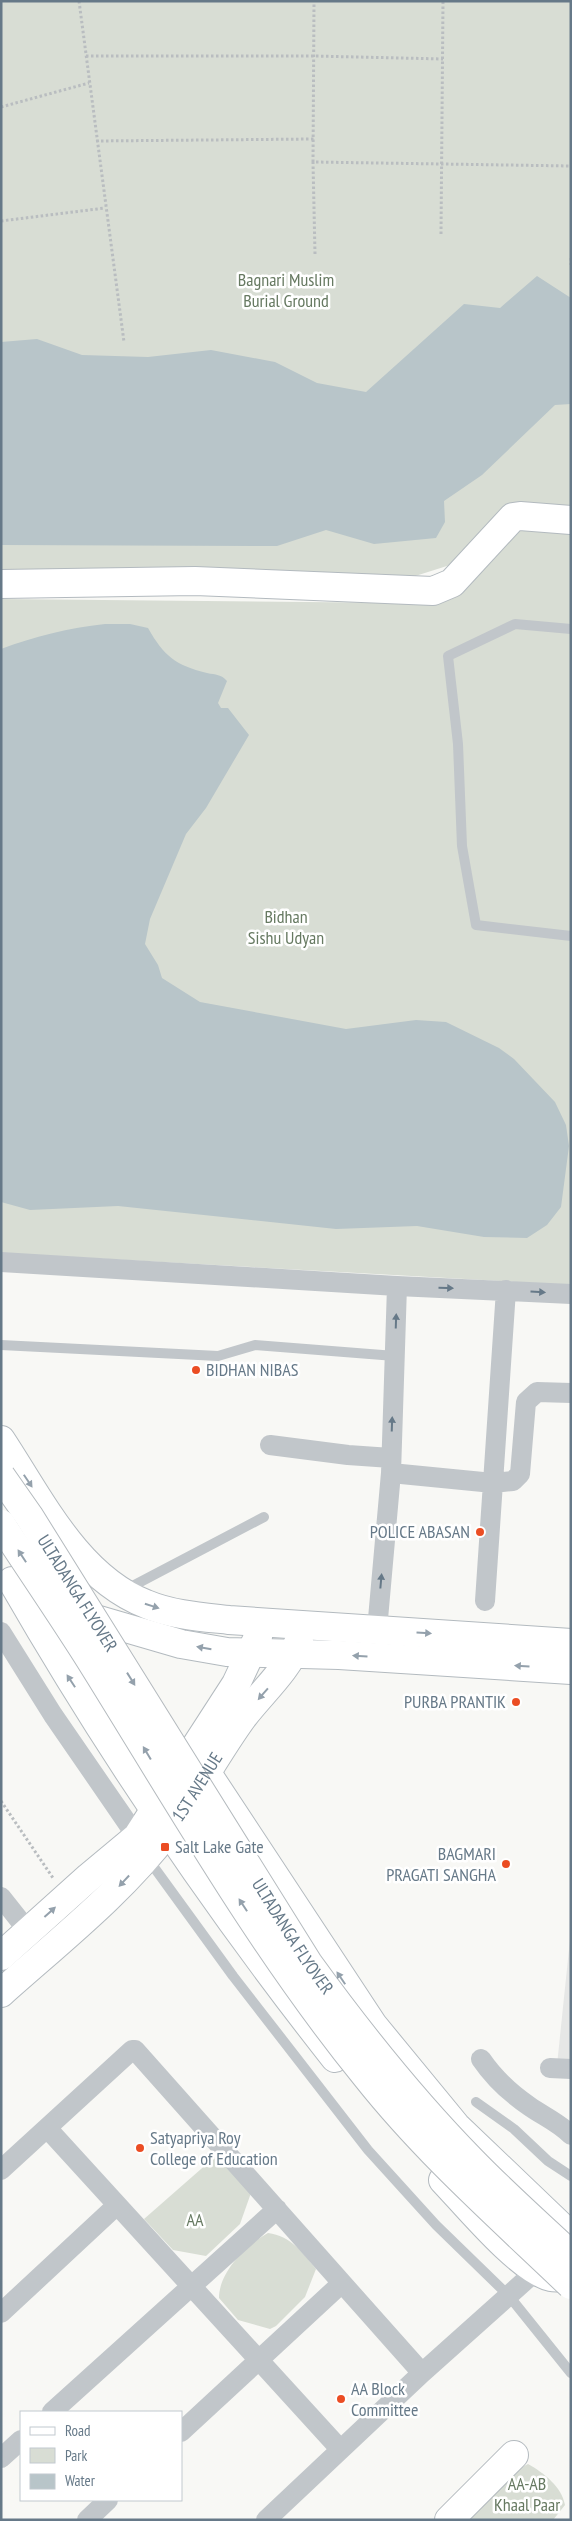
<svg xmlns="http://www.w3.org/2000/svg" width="572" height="2521" viewBox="0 0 572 2521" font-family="'PT Sans Narrow',sans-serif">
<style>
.built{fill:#e6e7e6}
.green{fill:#d8ddd4}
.water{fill:#b8c5c9}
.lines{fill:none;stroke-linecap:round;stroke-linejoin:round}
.secondary-casing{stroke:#b3babf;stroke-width:30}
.path{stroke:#b9bdc0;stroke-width:3;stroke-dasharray:2.5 2.5;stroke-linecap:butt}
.lane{stroke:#c1c6ca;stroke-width:10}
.street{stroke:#c1c6ca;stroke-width:20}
.secondary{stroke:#fff;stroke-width:28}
.primary-bridge-casing{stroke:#b4babe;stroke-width:30;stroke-linecap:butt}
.primary-bridge{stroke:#fff;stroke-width:28}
.oneway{fill:#667988}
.oneway2{fill:#94a1ac}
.poi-dot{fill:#eb4d23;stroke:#fff;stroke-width:2}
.labels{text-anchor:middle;stroke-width:5;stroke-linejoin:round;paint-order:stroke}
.park-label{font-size:18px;fill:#667961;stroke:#fff}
.poi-label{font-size:18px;fill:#667988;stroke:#fff;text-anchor:start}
.street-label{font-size:18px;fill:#667988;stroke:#fff}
</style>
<rect width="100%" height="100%" fill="#f8f8f5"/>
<!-- built -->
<path class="built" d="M571,1930V2064L557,2065Z"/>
<!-- green -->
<path class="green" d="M1,1H571V1285L1,1253V599L411,603L469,559L409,578L1,575Z
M217,2155L251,2193L240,2224L206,2256L173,2250L144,2219Z
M268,2233C291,2236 302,2252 316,2269L305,2297L276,2326L270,2329L238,2320L219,2298C219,2272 246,2245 268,2233Z
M528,2464C544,2473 562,2487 565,2505L553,2520H461L507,2475Z"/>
<!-- water -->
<path class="water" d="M537,276L571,298V404L555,405L482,475L444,501L445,522L436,538L374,544L326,530L277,546L1,545V342L37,339L82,355L148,357L211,350L275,362L317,383L366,392L464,304L500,308Z
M105,624H130L148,628C164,656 175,665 207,673C216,675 221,674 227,681L218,703L221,708H228L249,735L206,808L186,834L150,919L145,944L158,965L162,978L200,1002L346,1029L416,1020L446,1022L499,1048L514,1059L555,1102L566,1125L569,1146L561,1207L547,1225L527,1238L484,1237L417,1226L336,1229L118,1206L30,1210L1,1202V649C36,636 68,628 105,624Z"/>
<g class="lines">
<!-- secondary casing -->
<g class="secondary-casing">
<g id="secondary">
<path d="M1,584L195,581L433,591L452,583L513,517L520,516L571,520"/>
<path d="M1,1440C40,1499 77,1577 146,1604C172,1615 202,1617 229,1620L571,1643"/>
<path d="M12,1581C108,1748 216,1907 335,2058"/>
<path d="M78,1614L181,1644L227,1652L339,1655L571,1670"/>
<path d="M193,1752L373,2025L456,2126L571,2236"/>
<path d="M1,1956L89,1877L137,1837L236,1684L258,1637"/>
<path id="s1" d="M1,1993C58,1942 121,1893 168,1831C195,1795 216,1754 243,1717C263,1691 287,1671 299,1641"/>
<path d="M443,2180C466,2204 521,2271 551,2277C556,2278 562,2277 567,2277"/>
<path d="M449,2520L514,2455"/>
</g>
</g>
<!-- path -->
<path class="path" d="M79,1L124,342
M86,56H314L443,59
M1,107L89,83
M96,141L314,139
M313,162L314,1
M1,221L105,208
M441,234L443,1
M315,254L313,162L571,166
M571,258V265
M1,1801L53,1878"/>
<!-- lane -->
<path class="lane" d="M571,629L515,624L448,656L458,744L462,846L476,925L571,936
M1,1345L218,1356L255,1345L395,1356
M125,1590L264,1517
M148,1859L233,1976L368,2150L436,2225L509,2296L571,2373
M476,2102L514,2129L548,2161L571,2176"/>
<!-- street -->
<path class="street" d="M1,1262L397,1286L571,1294
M270,1445L348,1455L391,1458
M391,1473L493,1483L513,1481L520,1474L526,1402L537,1392L571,1393
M485,1601L506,1290
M377,1630L391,1473L397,1286
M1,1632L53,1715L137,1837
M1,1897L28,1931
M481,2059C494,2078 510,2093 529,2106C543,2116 558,2122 571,2135
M550,2068L571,2069
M47,2128L340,2449
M1,2170L132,2050H135L422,2373
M1,2313L116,2206
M52,2412L277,2209
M181,2432L342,2283
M1,2458L21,2440
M87,2520L108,2500
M266,2520L422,2373L546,2262"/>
<!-- secondary -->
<use href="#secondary" class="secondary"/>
<!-- primary-bridge casing -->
<g class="primary-bridge-casing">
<g id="primary-bridge">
<path id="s2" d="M1,1476L29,1516L308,1963C358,2032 412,2100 472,2161C504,2194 538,2224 571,2255"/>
<path d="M1,1524C31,1570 62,1615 91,1661C179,1802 261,1947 366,2076C427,2153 500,2217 571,2285"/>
</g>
</g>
<!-- primary-bridge -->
<use href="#primary-bridge" class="primary-bridge"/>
</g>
<!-- one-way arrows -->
<defs><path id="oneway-solid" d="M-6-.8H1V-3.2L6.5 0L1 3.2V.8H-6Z" transform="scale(1.25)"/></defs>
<g class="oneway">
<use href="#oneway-solid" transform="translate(446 1288) rotate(2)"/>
<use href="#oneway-solid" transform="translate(538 1292) rotate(3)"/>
<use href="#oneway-solid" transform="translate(396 1321) rotate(-88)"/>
<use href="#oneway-solid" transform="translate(392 1424) rotate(-88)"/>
<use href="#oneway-solid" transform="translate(381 1581) rotate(-85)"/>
</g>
<g class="oneway2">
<use href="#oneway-solid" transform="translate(28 1481) rotate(56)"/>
<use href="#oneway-solid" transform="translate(22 1556) rotate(-123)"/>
<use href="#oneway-solid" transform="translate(152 1606) rotate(18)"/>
<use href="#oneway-solid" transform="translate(424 1633) rotate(4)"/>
<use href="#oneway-solid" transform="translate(204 1648) rotate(-170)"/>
<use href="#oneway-solid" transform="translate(360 1656) rotate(-176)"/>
<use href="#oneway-solid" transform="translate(522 1666) rotate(-176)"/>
<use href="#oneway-solid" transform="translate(131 1679) rotate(58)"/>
<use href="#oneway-solid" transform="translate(71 1681) rotate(-123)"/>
<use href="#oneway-solid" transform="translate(263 1694) rotate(131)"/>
<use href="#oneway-solid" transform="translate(147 1753) rotate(-121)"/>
<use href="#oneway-solid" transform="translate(124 1881) rotate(133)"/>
<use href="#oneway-solid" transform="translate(243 1905) rotate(-123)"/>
<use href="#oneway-solid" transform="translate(50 1912) rotate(-42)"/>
<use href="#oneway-solid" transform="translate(341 1978) rotate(-124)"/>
</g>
<!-- markers -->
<g class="poi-dot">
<circle cx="196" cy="1370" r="5"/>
<circle cx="480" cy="1532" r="5"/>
<circle cx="516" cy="1702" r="5"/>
<rect x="160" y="1842" width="10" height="10" rx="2.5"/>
<circle cx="506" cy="1864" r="5"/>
<circle cx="140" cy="2148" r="5"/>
<circle cx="341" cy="2399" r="5"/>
</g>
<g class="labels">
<!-- park labels -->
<g class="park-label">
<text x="286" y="286">Bagnari Muslim<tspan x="286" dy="21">Burial Ground</tspan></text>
<text x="286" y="923">Bidhan<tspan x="286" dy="21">Sishu Udyan</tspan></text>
<text x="195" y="2226">AA</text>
<text x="527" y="2490">AA-AB<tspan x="527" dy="21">Khaal Paar</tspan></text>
</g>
<!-- poi labels -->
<g class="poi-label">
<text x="206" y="1376">BIDHAN NIBAS</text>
<text x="470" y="1538" text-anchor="end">POLICE ABASAN</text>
<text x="506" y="1708" text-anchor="end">PURBA PRANTIK</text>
<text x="175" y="1853">Salt Lake Gate</text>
<text x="496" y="1860" text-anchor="end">BAGMARI<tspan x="496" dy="21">PRAGATI SANGHA</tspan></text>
<text x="150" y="2144">Satyapriya Roy<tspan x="150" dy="21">College of Education</tspan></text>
<text x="351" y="2395">AA Block<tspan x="351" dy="21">Committee</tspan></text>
</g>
<!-- street labels -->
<g class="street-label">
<text dy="6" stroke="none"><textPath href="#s2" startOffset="140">ULTADANGA FLYOVER</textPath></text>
<text dy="6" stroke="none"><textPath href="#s1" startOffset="286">1ST AVENUE</textPath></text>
<text dy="6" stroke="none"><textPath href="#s2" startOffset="545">ULTADANGA FLYOVER</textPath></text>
</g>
</g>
<!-- border -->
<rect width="572" height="2521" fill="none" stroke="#667988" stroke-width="5"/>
<!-- legend -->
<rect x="20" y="2411" width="162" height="90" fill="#ffffff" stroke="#c2c9cf"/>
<rect x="30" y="2427" width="25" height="8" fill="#ffffff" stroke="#c2c9cf"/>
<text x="65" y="2436" font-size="15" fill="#667988">Road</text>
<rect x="30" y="2448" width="25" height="15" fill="#d8ddd4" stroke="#c2c9cf"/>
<text x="65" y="2461" font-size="15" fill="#667988">Park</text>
<rect x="30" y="2474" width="25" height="15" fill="#b8c5c9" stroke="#c2c9cf"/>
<text x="65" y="2486" font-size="15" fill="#667988">Water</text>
</svg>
